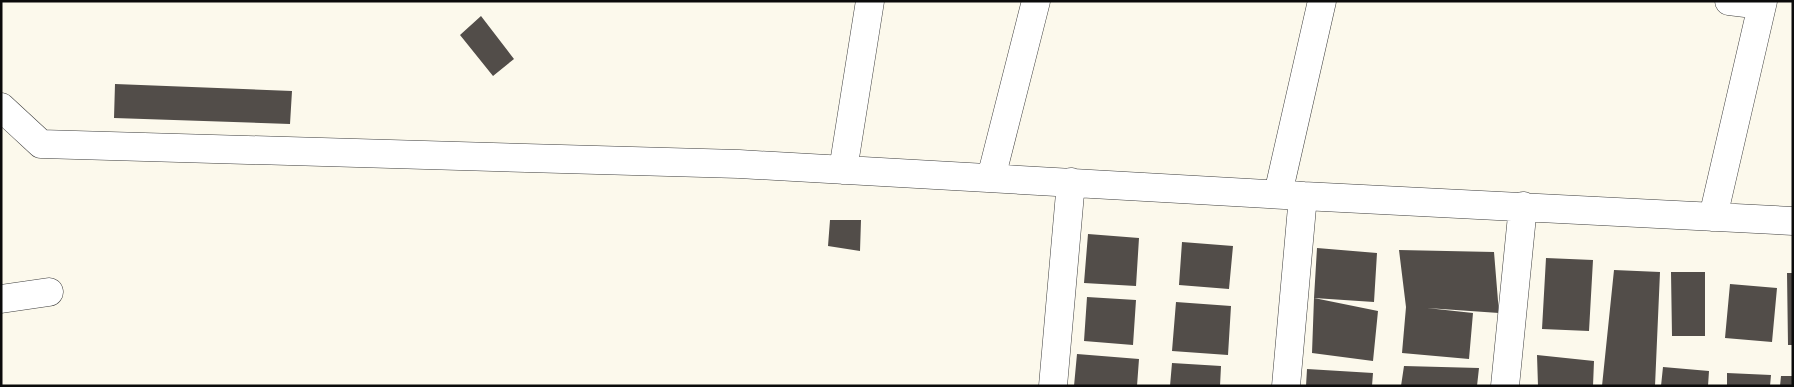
<svg xmlns="http://www.w3.org/2000/svg" width="1794" height="387" viewBox="0 0 1794 387" font-family="'Zilla Slab',serif">
<style>
.building{fill:#524d49}
.lines{fill:none;stroke-linecap:round;stroke-linejoin:round}
.minor-casing{stroke:#3e3e3e;stroke-width:29}
.minor{stroke:#fff;stroke-width:28}
</style>
<rect width="100%" height="100%" fill="#fcf9ec"/>
<!-- building -->
<path class="building" d="M481,16L514,59L493,76L460,35Z
M115,84L292,91L290,124L114,118Z
M830,220H861L860,251L828,246Z
M1088,234L1139,238L1136,286L1084,283Z
M1182,242L1233,246L1229,289L1179,285Z
M1317,248L1377,253L1374,302L1314,298Z
M1399,250L1494,252L1499,313L1427,308L1473,313L1469,359L1402,353L1406,307Z
M1546,258L1593,260L1589,331L1542,329Z
M1614,270L1660,272L1655,386H1602Z
M1671,272H1705V336H1672Z
M1787,273H1793V345H1788Z
M1730,284L1777,288L1772,342L1725,338Z
M1087,297L1136,300L1133,345L1084,341Z
M1314,298L1378,311L1373,361L1312,353Z
M1176,302L1231,306L1228,355L1172,351Z
M1077,354L1139,359L1137,386H1074Z
M1537,355L1594,361L1593,386H1538Z
M1172,363L1221,366L1220,386H1170Z
M1404,366L1479,368L1477,386H1401Z
M1663,367L1709,371L1708,386H1661Z
M1307,369L1373,373L1372,386H1306Z
M1727,373L1771,375L1770,386H1727Z
M1781,376H1793V386H1780Z"/>
<g class="lines">
<!-- minor casing -->
<g class="minor-casing">
<path id="minor" d="M1729,1L1762,5
M1,107L41,144L739,164L1303,196L1793,221
M843,170L870,1
M991,178L1036,1
M1278,194L1322,1
M1713,217L1763,1
M1,299L49,292
M1053,386L1071,182
M1286,386L1303,196
M1505,386L1523,206"/>
</g>
<!-- minor -->
<use href="#minor" class="minor"/>
</g>
<!-- border -->
<rect width="1794" height="387" fill="none" stroke="#0b0b0b" stroke-width="5"/>
</svg>
